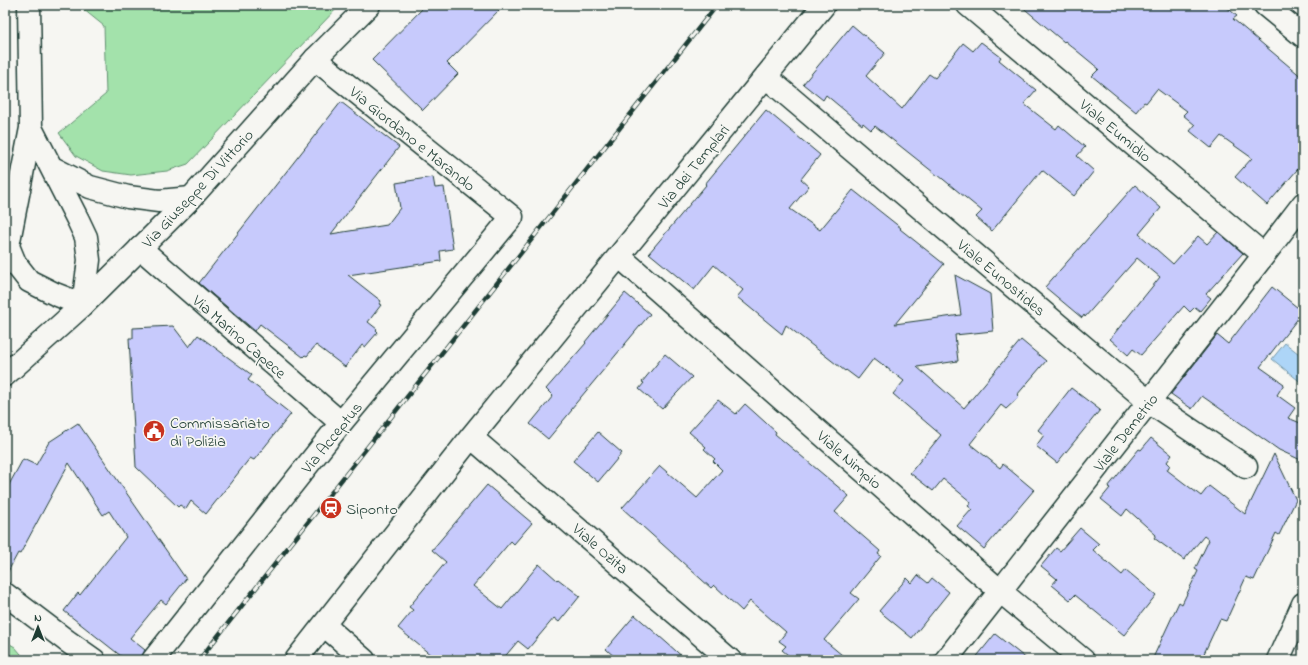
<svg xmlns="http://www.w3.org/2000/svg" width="1308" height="665" viewBox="0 0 1308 665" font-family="'Indie Flower',sans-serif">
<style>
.green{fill:#a3e2ab;stroke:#619070}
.water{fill:#add5f7;stroke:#7498a9}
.building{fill:#c7cafc;stroke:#1f3d34}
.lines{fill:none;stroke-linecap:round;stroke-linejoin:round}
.minor-casing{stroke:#1f3d34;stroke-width:25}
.tertiary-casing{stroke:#1f3d34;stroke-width:25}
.secondary-casing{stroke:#1f3d34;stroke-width:25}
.minor{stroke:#f6f6f2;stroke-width:22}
.tertiary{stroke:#f6f6f2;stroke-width:22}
.secondary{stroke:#f6f6f2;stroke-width:22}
.rail-casing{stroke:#1f3d34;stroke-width:4.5}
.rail{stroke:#f6f6f2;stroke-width:3;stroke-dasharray:9;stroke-linecap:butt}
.labels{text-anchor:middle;stroke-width:3.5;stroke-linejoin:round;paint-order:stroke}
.street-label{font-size:16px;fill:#1f3d34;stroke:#f6f6f2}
.poi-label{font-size:16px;fill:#1f3d34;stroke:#f6f6f2;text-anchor:start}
</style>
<rect width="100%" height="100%" fill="#f6f6f2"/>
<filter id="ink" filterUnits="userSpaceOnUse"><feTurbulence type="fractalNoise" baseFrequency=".025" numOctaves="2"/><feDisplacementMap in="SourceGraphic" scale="8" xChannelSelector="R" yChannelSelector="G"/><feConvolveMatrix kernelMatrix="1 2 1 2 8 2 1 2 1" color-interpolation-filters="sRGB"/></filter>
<g filter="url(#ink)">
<!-- green -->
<path class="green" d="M78,5H151L157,11L163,5H340L188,164L167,171L131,175L103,171L76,156L59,133L106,94L104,26Z
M5,641L15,647L26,660H5Z"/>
<!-- water -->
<path class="water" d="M1285,343L1303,357V384L1272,359Z"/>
<!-- building -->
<path class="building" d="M426,5H504L447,63L458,74L423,110L372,60Z
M1020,5H1224L1237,16L1233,19L1303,78V163L1267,205L1235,177L1252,158L1221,136L1211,148L1190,131L1195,125L1183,115L1187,111L1157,89L1146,103L1144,102L1136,112L1092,76L1099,69L1065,41L1064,42Z
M852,25L885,53L866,76L902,109L929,74L935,78L963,43L973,51L981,42L1001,57L999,60L1036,90L1024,104L1056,129L1059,125L1085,147L1077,156L1094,171L1074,196L1042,170L992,231L976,217L982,211L938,175V176L875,126L871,130L863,123L862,125L826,95L823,100L803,84Z
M341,102L399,147L331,234L387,225L400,208L396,183L433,177L435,188L444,187L453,249L440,251L441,261L348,275L381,301L379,304L381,305L368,322L377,329L376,330L378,332L365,347L362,345L345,367L316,345L307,356L305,355L303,357L260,324L255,331L199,283Z
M766,110L820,155L801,179L809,186L790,209L820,230L853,190L901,228L900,229L944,264L895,324L961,315L955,275L990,294L993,331L955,335L958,361L917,367L964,408L1021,340L1046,361L1017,395L1019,397L1006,409L1001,405L970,444L1000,468L1003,464L1034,490L984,549L957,526L972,509L968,506L971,502L943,479L933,491L910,473L941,435L893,394L904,381L874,358L858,379L846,370L845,371L786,325L782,334L737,297L743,290L714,265L694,290L649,253L706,185L705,184Z
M1135,185L1161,208L1139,234L1173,264L1198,236L1207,244L1218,232L1243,253L1206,294L1211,298L1200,311L1195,307L1190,312L1184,306L1141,355L1133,349L1128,355L1110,339L1160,277L1137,258L1085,317L1084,315L1082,318L1045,287Z
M1272,287L1303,312L1260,367L1284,384L1277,395L1295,408L1288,418L1303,424V461L1279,450L1202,396L1192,409L1171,394L1217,335L1228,344Z
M625,293L650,314L571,409L572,410L548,439L530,424L553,396L546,389L586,343L585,342Z
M173,326L189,347L198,335L237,364L252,375L248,380L291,414L254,460L250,458L206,514L191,501L186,509L180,505L178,507L136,467L129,338H133V328Z
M665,354L692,377L662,409L639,389L644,383L642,382Z
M1071,388L1100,410L1057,463L1036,446L1044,435L1038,430Z
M718,400L736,414L745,404L776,432L775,434L849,496L835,512L880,551L878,554L881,556L851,593L859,599L824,640L848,660H794L782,650L786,646L779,641L786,632L750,601L742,611L714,585L711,588L622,508L660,466L697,498L722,470L713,461L715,459L704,449L706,447L689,432Z
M78,423L186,579L166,604L161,600L130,638L145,650L141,658V660H126L64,611L78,593L80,595L126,537L109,511L103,515L69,463L20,554L18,553L5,577V492L23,459L36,465L49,442Z
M598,432L622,453L598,482L573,461Z
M1151,438L1172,455L1167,462L1170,465L1167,470L1201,496L1209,486L1245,514L1274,454L1296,500L1279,535L1276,533L1254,580L1246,577L1226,621L1220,619L1201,660H1152L1179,602L1182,604L1198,571L1195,569L1209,540L1204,536L1184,560L1154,538L1156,535L1127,509L1122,516L1101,499L1110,488L1108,487L1139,449L1141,450Z
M487,485L532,523L514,544L511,541L473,586L502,609L539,564L557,580L558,579L580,596L559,622L554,618L528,649L518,641L502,660H437L398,628L413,610L409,607L446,562L432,550Z
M1080,528L1099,544L1093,550L1122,575L1126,570L1156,595L1124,635L1075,595L1070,600L1052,585L1057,579L1041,566L1056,548L1060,551Z
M918,575L928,583L932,578L949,592L912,638L879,611L907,578L912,583Z
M635,615L667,643L686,660H618L606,649Z
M995,634L1028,660H974Z"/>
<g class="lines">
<!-- minor casing -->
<g class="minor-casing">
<path id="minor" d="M968,5L1264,255
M1265,5L1303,36
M766,77L1149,402L1246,467
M51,167L90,187L128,197L159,201L191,198
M8,246L15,263L29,281L55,294L83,305L89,260L86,237L78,220L31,128
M140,248L341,423
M5,256L8,246L31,128L29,5
M619,256L1000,591L1083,660
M471,437L730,660
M5,594L67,641L94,660
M324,625L364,660
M153,660L341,423L512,217L315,59
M296,660L471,437L824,5
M946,660L1264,255L1303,204"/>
</g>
<!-- tertiary casing -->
<g class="tertiary-casing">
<path id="tertiary" d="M1278,660L1303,604"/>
</g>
<!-- secondary casing -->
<g class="secondary-casing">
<path id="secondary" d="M5,375L83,305L191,198L315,59L369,5"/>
</g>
<!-- minor -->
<use href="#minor" class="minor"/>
<!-- tertiary -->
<use href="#tertiary" class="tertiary"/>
<!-- secondary -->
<use href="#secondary" class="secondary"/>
<!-- rail casing -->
<g class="rail-casing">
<path id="rail" d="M199,660L717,5"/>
</g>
<!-- rail -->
<use href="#rail" class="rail"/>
</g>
</g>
<!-- icons -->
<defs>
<g id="civic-disc" transform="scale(1.15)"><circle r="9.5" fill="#c8321e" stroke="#f6f6f2"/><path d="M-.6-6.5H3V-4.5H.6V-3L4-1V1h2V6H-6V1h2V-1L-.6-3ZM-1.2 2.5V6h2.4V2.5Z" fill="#fff"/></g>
<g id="station-disc" transform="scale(1.15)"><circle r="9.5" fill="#c8321e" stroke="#f6f6f2"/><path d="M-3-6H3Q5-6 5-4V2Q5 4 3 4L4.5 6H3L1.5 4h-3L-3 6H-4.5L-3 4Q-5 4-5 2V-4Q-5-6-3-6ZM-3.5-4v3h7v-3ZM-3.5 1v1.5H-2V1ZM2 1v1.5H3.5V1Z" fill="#fff"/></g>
</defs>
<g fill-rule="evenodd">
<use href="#civic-disc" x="154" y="431"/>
<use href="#station-disc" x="331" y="508"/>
</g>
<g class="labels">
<!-- street labels -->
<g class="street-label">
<text transform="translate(1116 130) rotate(40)" y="6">Viale Eumidio</text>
<text transform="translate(413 138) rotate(39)" y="6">Via Giordano e Marando</text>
<text transform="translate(693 166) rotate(-51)" y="6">Via dei Templari</text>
<text transform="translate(197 188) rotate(-47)" y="6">Via Giuseppe Di Vittorio</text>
<text transform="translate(1002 277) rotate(40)" y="6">Viale Eunostides</text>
<text transform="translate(240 336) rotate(41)" y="6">Via Marino Capece</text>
<text transform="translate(1125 432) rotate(-52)" y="6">Viale Demetrio</text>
<text transform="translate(331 437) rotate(-51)" y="6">Via Acceptus</text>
<text transform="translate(850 459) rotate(41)" y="6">Viale Nimpio</text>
<text transform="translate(601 548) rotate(41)" y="6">Viale Ozita</text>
</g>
<!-- poi labels -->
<g class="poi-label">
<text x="170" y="428">Commissariato<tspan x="170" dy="18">di Polizia</tspan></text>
<text x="346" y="514">Siponto</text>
</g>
</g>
<!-- margin -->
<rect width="1308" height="665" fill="none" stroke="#f6f6f2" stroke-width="20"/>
<rect x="10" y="10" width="1288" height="645" fill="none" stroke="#1f3d34" stroke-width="1.5" filter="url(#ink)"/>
<!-- north arrow -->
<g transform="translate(38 627)" stroke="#f6f6f2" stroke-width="3" paint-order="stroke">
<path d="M0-3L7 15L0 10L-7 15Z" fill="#1f3d34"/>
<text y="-6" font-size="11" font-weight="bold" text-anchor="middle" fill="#1f3d34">N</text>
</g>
</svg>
